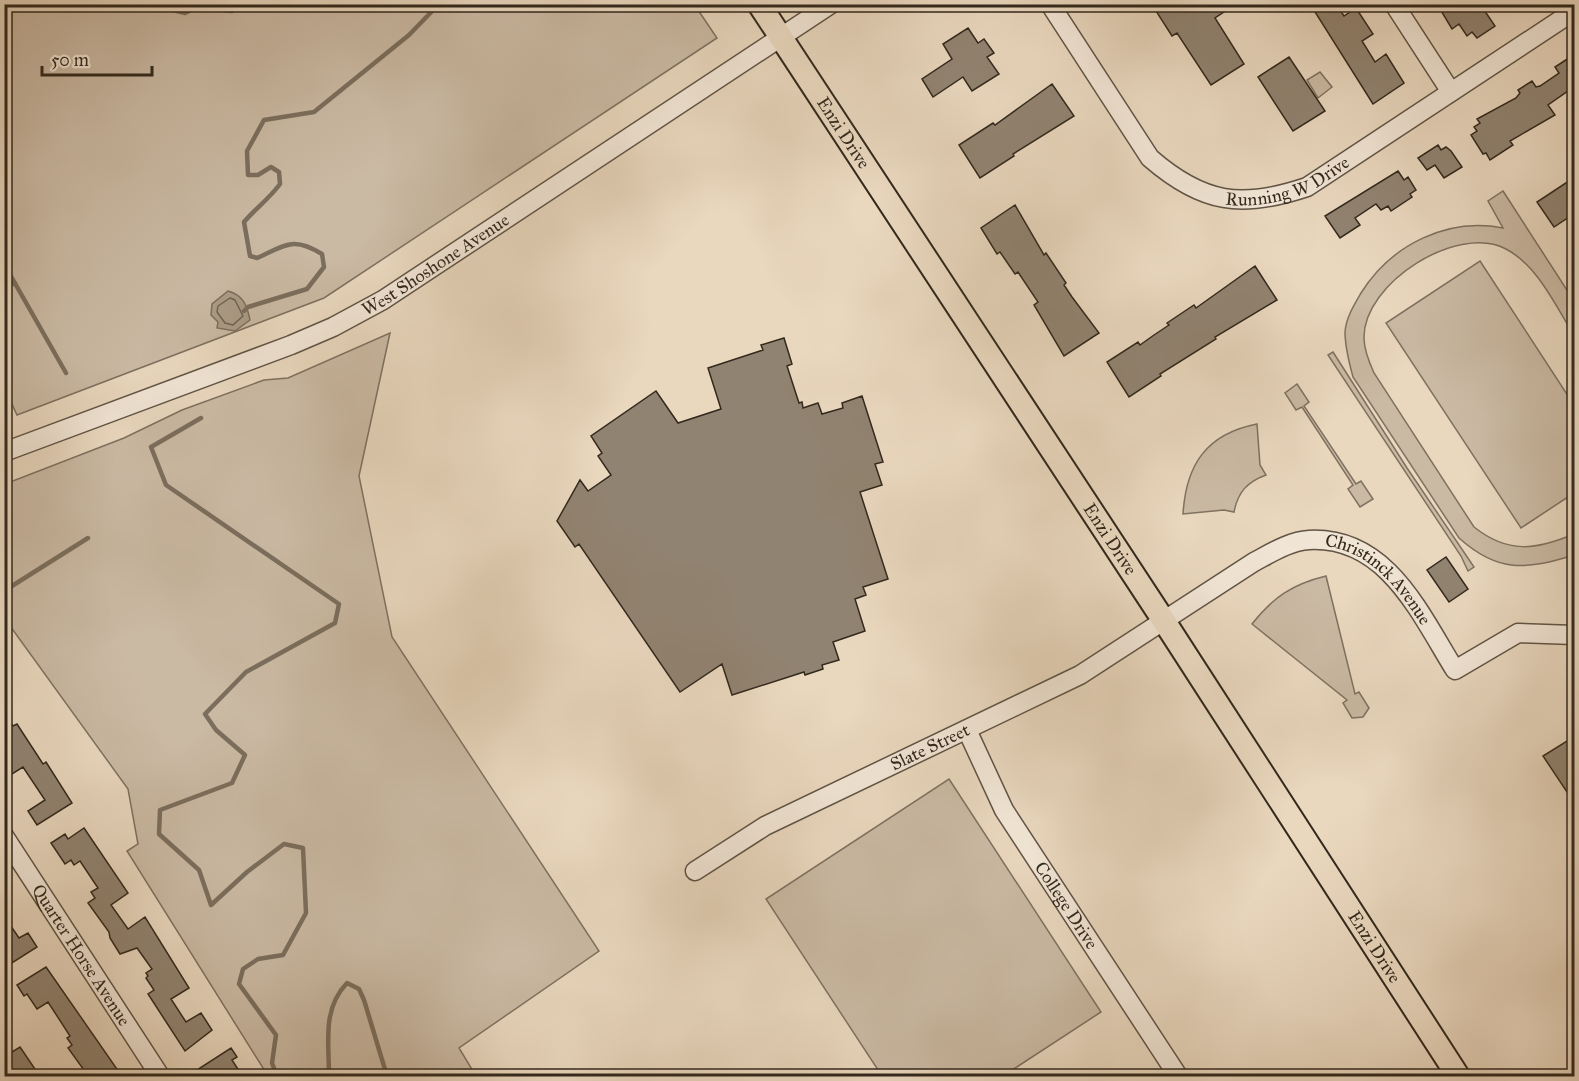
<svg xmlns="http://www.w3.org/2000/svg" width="1579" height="1081" viewBox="0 0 1579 1081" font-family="'IM FELL Great Primer',serif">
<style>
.green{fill:#cab9a3;stroke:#7e7160;stroke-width:1.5}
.water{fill:#ab9c87;stroke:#7b6e5d;stroke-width:1.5}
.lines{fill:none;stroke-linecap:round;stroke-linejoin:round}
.shore{stroke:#6e6252;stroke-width:1.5}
.stream{stroke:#7b6e5d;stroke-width:4.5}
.building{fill:#918371;stroke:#32291d;stroke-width:1.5}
.minor-casing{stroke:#605445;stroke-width:21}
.major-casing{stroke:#32291d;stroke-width:26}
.minor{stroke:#f1e5d5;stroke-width:18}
.major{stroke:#e9d7be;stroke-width:22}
.labels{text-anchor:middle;stroke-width:6;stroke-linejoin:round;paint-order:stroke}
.street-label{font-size:18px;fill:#32291d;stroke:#f1e5d5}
</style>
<rect width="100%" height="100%" fill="#e9d7be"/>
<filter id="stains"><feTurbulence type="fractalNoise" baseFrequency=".00333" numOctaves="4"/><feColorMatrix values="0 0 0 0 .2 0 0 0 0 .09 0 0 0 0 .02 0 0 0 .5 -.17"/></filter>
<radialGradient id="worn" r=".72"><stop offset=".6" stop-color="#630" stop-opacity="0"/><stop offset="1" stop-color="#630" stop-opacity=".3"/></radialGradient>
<!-- green -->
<path class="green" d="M694,4L717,38L324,298L17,415L4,387V5Z
M1320,72L1332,87L1318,98L1307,80Z
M1503,191L1574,301V335C1555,305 1538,266 1506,249C1458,223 1363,283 1364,338C1364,350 1369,362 1374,373L1474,527C1508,554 1536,550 1574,534V555C1526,570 1498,573 1459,538L1353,377C1349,362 1345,348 1345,332C1346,318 1354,305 1361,293C1391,245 1447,217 1503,228L1488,201Z
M1480,261L1574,405V493L1521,528L1386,323Z
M390,333L359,476L392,637L599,951L459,1048L476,1076H268L127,851L138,844L128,789L5,619V484L124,438L182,410L264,380L288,378Z
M1333,352L1407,468L1474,567L1468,571L1461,556L1328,355Z
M1297,384L1309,402L1304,406L1356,484L1361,481L1373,499L1360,507L1348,489L1353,485L1302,407L1296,410L1285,393Z
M1257,424L1260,465L1266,475C1247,482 1238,492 1234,512L1224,510L1183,514C1186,465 1206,434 1257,424Z
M1326,576L1355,694L1359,692L1369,708L1363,717L1352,718L1343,703L1347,700L1252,624C1273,597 1293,584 1326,576Z
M949,779L1101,1012L1003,1076H882L766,899Z"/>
<!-- water -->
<path class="water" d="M228,291C243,295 247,305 250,320L235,331L217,328L218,322L211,315L212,304Z"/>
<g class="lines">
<!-- shore -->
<path class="shore" d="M230,298L235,300L243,316L233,325L225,323L217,312L218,306Z"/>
<!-- stream -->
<path class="stream" d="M168,4L173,10L185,13L197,7L232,11L241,4
M4,264L66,373
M4,288L15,283
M244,311L248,307L307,289L324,267L322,254C293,236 286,245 257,258L250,256L244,222C256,208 269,199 280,184L279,172L271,167L258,175H248L247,151L264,120L314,112L409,35L439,4
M201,418L151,447L166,485L339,604L335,623L246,672L205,714L216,730L245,755L232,783L160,810L159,834L199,870L211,905L247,872L284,844L303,848L306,913L283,955L258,959L243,969L239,984L276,1035L272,1063L277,1076
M4,591L88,538
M329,1076C329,1042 322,1009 347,983L359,989L364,1000L387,1076"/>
</g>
<!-- building -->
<path class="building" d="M1166,4H1236L1215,18L1244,64L1211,85L1177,33L1172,36L1156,11Z
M1310,4H1336L1344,16L1356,8L1373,34L1362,41L1375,62L1386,54L1404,83L1373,104Z
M1437,4H1480L1495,26L1477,38L1472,32L1467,36L1459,24L1452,29Z
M968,28L978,43L984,39L994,53L987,57L999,74L972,91L963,77L933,97L922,79L952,59L943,44Z
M1575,54V86L1548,105L1555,115L1510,141L1513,145L1490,160L1486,153L1483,154L1471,135L1477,131L1474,127L1480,123L1477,119L1516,98L1520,93L1518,90L1532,81L1536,87L1540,86L1559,73L1555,67Z
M1289,57L1325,111L1293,131L1258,77Z
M1052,84L1074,116L1013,154L1014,156L980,178L959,145L993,123L995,125Z
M1438,145L1441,150L1446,147L1451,151L1462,167L1444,178L1435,165L1427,170L1418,158Z
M1398,171L1404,180L1408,177L1416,190L1410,194L1412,197L1391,211L1388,206L1381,210L1376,204L1355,218L1360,225L1340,238L1325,216Z
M1575,177V213L1554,227L1537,202Z
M1015,205L1044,255L1046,253L1066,283L1064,285L1072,297L1099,333L1064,356L1034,305L1038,302L1018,272L1015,274L1000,252L997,254L981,228Z
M1255,266L1277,300L1215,337L1216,339L1160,374L1161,376L1129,397L1107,362L1138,342L1140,345L1154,335L1169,325L1167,323L1194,305L1196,308Z
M784,338L792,364L787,366L799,403L802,402L803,408L818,403L822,414L843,408L842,403L862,396L883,462L875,464L882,485L860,492L888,579L863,587L866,595L855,599L865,631L833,642L839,660L822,665L823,669L805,675L804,672L732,695L722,664L680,692L579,544L575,547L557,521L580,480L588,491L611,475L598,456L602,453L591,436L656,391L678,423L721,409L708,368L763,350L761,345Z
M1446,557L1468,589L1449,602L1427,570Z
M4,713L13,726L17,724L43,764L46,762L72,803L37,825L28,811L45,800L23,767L4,779Z
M1575,736V804L1543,756Z
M84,828L128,893L111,905L128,929L145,917L189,988L171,999L186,1022L201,1013L212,1030L185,1051L148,994L154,990L146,978L148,976L146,973L152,969L137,948L120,954L110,938L109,932L88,903L95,898L91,892L98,888L80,861L74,865L71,860L65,864L51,843L65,834L68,839Z
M4,916L19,938L28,933L37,947L4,968Z
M46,967L119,1072L112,1077H89L68,1048L72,1045L67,1038L70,1036L48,1002L37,1009L27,994L24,996L17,985Z
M20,1047L37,1072L30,1077H4V1057Z
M231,1048L237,1057L232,1060L243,1077H186Z"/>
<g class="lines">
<!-- minor casing -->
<g class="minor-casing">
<g id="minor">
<path id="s1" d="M1050,4L1150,158C1203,204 1242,209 1307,187L1574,11"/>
<path d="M1394,4L1451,92"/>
<path id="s2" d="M4,452L291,345L333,327L383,300L831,4"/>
<path id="s3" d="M967,730L1004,810L1178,1076"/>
<path id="s4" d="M4,836L160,1076"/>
<path id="s5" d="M695,871L765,826L1080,675L1254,562C1271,553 1290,541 1309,540C1387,536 1420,614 1455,670L1518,633L1574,635"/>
</g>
</g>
<!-- major casing -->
<g class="major-casing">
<g id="major">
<path id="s6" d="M759,4L1164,621L1458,1076"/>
</g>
</g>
<!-- minor -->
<use href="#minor" class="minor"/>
<!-- major -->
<use href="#major" class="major"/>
</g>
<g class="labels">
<!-- street labels -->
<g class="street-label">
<text dy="6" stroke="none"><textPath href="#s6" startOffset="154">Enzi Drive</textPath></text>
<text dy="6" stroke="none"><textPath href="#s1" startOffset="336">Running W Drive</textPath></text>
<text dy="6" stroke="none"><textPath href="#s2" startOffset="472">West Shoshone Avenue</textPath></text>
<text dy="6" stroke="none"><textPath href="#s6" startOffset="640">Enzi Drive</textPath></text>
<text dy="6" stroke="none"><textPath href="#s5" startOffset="784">Christinck Avenue</textPath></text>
<text dy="6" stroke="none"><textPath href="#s5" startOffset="266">Slate Street</textPath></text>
<text dy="6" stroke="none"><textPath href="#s3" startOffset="202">College Drive</textPath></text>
<text dy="6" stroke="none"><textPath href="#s6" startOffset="1126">Enzi Drive</textPath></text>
<text dy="6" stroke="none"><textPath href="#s4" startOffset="142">Quarter Horse Avenue</textPath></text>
</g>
</g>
<!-- margin -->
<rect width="1579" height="1081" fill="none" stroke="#e9d7be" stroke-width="24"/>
<rect x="6" y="6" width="1567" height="1069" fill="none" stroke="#32291d" stroke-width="3"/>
<rect x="12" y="12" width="1555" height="1057" fill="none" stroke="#32291d" stroke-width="1.5"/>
<!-- scale -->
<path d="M42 66v9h110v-9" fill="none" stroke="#32291d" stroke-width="3"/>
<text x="51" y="66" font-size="18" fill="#32291d" stroke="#f1e5d5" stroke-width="4.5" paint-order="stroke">50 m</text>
<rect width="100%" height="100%" filter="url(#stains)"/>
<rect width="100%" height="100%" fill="url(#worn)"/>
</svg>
